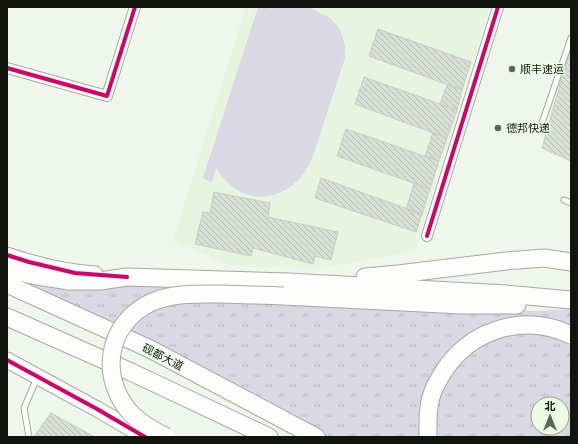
<svg xmlns="http://www.w3.org/2000/svg" width="578" height="444" viewBox="0 0 578 444" font-family="'DM Sans','Noto Sans SC',sans-serif">
<style>
.built{fill:#e7f4df}
.grass{fill:url(#grass-tufts);fill-rule:evenodd}
.pitch{fill:#dad8e2}
.building{fill:url(#building-back-hatch);stroke:#c8cdc5}
.lines{fill:none;stroke-linecap:round;stroke-linejoin:round}
.lane-casing{stroke:#a4aaa1;stroke-width:7}
.street-casing{stroke:#a4aaa1;stroke-width:12}
.secondary-casing{stroke:#a4aaa1;stroke-width:17}
.primary-casing{stroke:#a4aaa1;stroke-width:19}
.lane{stroke:#fdfefc;stroke-width:5}
.street{stroke:#fdfefc;stroke-width:10}
.secondary{stroke:#fdfefc;stroke-width:15}
.primary{stroke:#fdfefc;stroke-width:17}
.primary-bridge-casing{stroke:#a4aaa1;stroke-width:19;stroke-linecap:butt}
.primary-bridge{stroke:#fdfefc;stroke-width:17}
.cycleway-casing{stroke:#eefbe6;stroke-width:6}
.cycleway{stroke:#d6006c;stroke-width:4}
.poi-dot{fill:#5f645b;stroke:#eefbe6;stroke-width:1.5}
.labels{text-anchor:middle;stroke-width:3;stroke-linejoin:round;paint-order:stroke}
.poi-label{font-size:11px;fill:#11150e;stroke:#eefbe6;text-anchor:start}
.street-label{font-size:11px;fill:#11150e;stroke:#eefbe6}
</style>
<defs>
<pattern id="grass-tufts" width="24" height="20" patternUnits="userSpaceOnUse"><rect width="24" height="20" fill="#dad8e2"/><path d="M3 7l-1-3M5 7V3M7 7l1-3M15 17l-1-3M17 17v-4M19 17l1-3" fill="none" stroke="#bab8c1"/></pattern>
<pattern id="building-back-hatch" width="6" height="6" patternUnits="userSpaceOnUse"><rect width="6" height="6" fill="#d8dfd4"/><path d="M-1 5l2 2M0 0l6 6M5-1l2 2" fill="none" stroke="#b8beb5"/></pattern>
</defs>
<rect width="100%" height="100%" fill="#eff6eb"/>
<!-- built -->
<path class="built" d="M246,7H490L415,251L321,268L234,266L173,241Z"/>
<!-- grass -->
<path class="grass" d="M7,274L183,285L213,301L538,311L571,309V437H325ZM538,404H562V428H538Z"/>
<!-- pitch -->
<path class="pitch" d="M258,7H270V9L277,7H307L311,8L330,18L339,28L343,38L345,47V58L312,159C293,203 242,211 216,168L212,182L203,178Z"/>
<!-- building -->
<path class="building" d="M378,29L471,62L462,90L369,56Z
M571,45V161L542,148Z
M364,77L457,110L447,138L355,104Z
M447,85L462,90L457,110L440,104Z
M346,129L439,161L430,189L337,156Z
M433,133L447,138L439,161L425,156Z
M321,178L422,214L416,232L315,198Z
M414,184L430,189L422,214L406,209Z
M214,192L270,203L268,217L338,232L331,260L315,256L313,264L253,248L251,256L195,244L203,212L210,213Z
M51,413L95,437H34Z"/>
<g class="lines">
<!-- lane casing -->
<g class="lane-casing">
<path id="lane" d="M541,126L571,38
M564,200L571,203
M29,437L24,408L37,378"/>
</g>
<!-- street casing -->
<g class="street-casing">
<path id="street" d="M7,68L107,96L135,7
M427,236L498,7"/>
</g>
<!-- secondary casing -->
<g class="secondary-casing">
<path id="secondary" d="M7,255C36,265 65,272 95,274
M7,360L97,409L145,437"/>
</g>
<!-- primary casing -->
<g class="primary-casing">
<path id="primary" d="M7,268L32,275L69,281H100L127,277L289,282L506,294L571,300
M365,277L398,274L506,261L544,258L571,262
M7,284L150,349L316,437
M284,296L461,305H517
M7,317L131,372L269,437
M428,437C428,424 427,410 431,397C434,386 441,375 448,365C477,327 527,314 571,335"/>
</g>
<!-- lane -->
<use href="#lane" class="lane"/>
<!-- street -->
<use href="#street" class="street"/>
<!-- secondary -->
<use href="#secondary" class="secondary"/>
<!-- primary -->
<use href="#primary" class="primary"/>
<!-- primary-bridge casing -->
<g class="primary-bridge-casing">
<path id="primary-bridge" d="M167,437C154,431 137,421 128,410C96,370 111,315 160,299C180,293 202,294 223,294C244,295 264,295 284,296"/>
</g>
<!-- primary-bridge -->
<use href="#primary-bridge" class="primary-bridge"/>
<!-- cycleway casing -->
<g class="cycleway-casing">
<path id="cycleway" d="M7,68L107,96L135,7
M427,236L498,7
M7,255L29,262L75,273L127,277
M7,360L97,409L145,437"/>
</g>
<!-- cycleway -->
<use href="#cycleway" class="cycleway"/>
</g>
<!-- markers -->
<g class="poi-dot">
<circle cx="512" cy="69" r="4"/>
<circle cx="498" cy="128" r="4"/>
</g>
<g class="labels">
<!-- poi labels -->
<g class="poi-label">
<text x="520" y="73">顺丰速运</text>
<text x="506" y="132">德邦快递</text>
</g>
<!-- street labels -->
<g class="street-label">
<text transform="translate(163 357) rotate(27)" y="4">砚都大道</text>
</g>
</g>
<!-- border -->
<rect width="578" height="444" fill="none" stroke="#11150e" stroke-width="16"/>
<!-- north arrow -->
<g transform="translate(550 416)"><circle r="19" fill="#eefbe6" stroke="#969f90"/>
<path d="M0-3L7 15L0 10L-7 15Z" fill="#5f645b"/>
<text y="-6" font-size="11" font-weight="bold" text-anchor="middle" fill="#11150e">北</text>
</g>
</svg>
